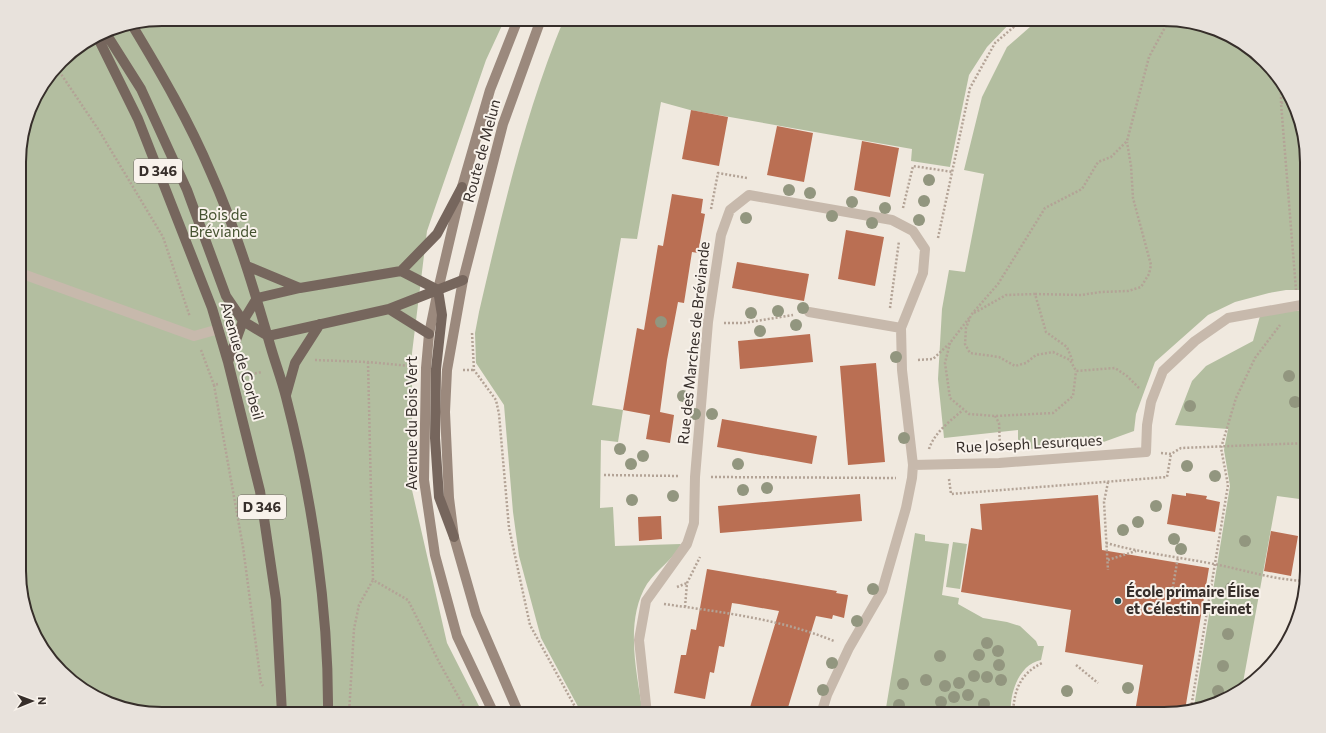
<svg xmlns="http://www.w3.org/2000/svg" width="1326" height="733" viewBox="0 0 1326 733" font-family="Commissioner,sans-serif">
<style>
.green{fill:#b3bea0}
.building{fill:#ba6f53}
.lines{fill:none;stroke-linecap:round;stroke-linejoin:round}
.path{stroke:#b3a396;stroke-width:2.5;stroke-dasharray:2 2;stroke-linecap:butt}
.lane{stroke:#c7b9ac;stroke-width:10}
.street{stroke:#c7b9ac;stroke-width:10}
.secondary{stroke:#9b897d;stroke-width:10}
.primary{stroke:#76665d;stroke-width:10}
.tree{fill:#92967f}
.poi-dot{fill:#234f54;stroke:#f8f2eb;stroke-width:1.5}
.labels{text-anchor:middle;stroke-width:4;stroke-linejoin:round;paint-order:stroke}
.shield{fill:#f8f2eb;stroke:#706964;stroke-width:1}
.shield-label{font-size:14px;font-weight:bold;fill:#362e2a}
.street-label{font-size:15px;fill:#362e2a;stroke:#f8f2eb}
.park-label{font-size:15px;fill:#455230;stroke:#f8f2eb}
.poi-label{font-size:15px;font-weight:bold;fill:#362e2a;stroke:#f8f2eb;text-anchor:start}
.rim{fill:none;stroke:#362e2a;stroke-width:2}
</style>
<rect width="100%" height="100%" fill="#f0e9df"/>
<!-- green -->
<path class="green" d="M162,19H505L486,60L427,231L412,353V490L447,643L483,714H162L91,695L43,651L20,589V144L34,99L68,55L108,30Z
M564,19H1014L987,47L969,75L950,167L911,161L912,149L690,110L661,102L637,239L621,238L592,405L623,410L618,442L601,440L600,508L613,507L615,546L681,544C673,560 657,569 647,584C624,621 637,674 643,714H582L541,638L519,556L513,512L504,405L476,363L475,333L479,312C502,213 525,113 564,19Z
M1039,19H1164L1235,38L1283,83L1307,153V290H1286L1269,293L1235,302L1208,315L1155,362L1136,414L1134,431L1098,444L1018,450V430L944,438L938,379L942,309L949,270L965,272L984,174L964,170L982,97L1007,47Z
M1307,310V500L1277,496L1242,688L1236,695L1194,707L1230,486L1224,450L1228,429L1175,425L1192,381L1206,366L1253,341L1260,316L1281,312Z
M915,533L925,535V541L949,544L942,595L959,598L958,604L983,618L1007,622L1020,626L1036,641L1038,646H1044L1041,660C1019,664 1009,694 1011,714H885Z
M953,542L967,544L960,589L946,587Z"/>
<!-- building -->
<path class="building" d="M691,110L728,117L719,166L682,159Z
M777,126L813,133L804,182L767,175Z
M862,141L899,148L890,197L854,190Z
M672,194L703,199L701,213L705,214L698,253L692,252L684,303L678,302L667,360L660,412L674,415L670,443L646,439L650,415L623,410L637,328L644,330L658,245L663,246Z
M846,230L884,237L875,286L838,279Z
M737,262L809,274L804,301L732,288Z
M810,334L813,362L740,369L738,341Z
M876,363L885,462L848,465L840,366Z
M722,419L817,436L812,464L717,447Z
M1186,493L1207,496L1206,499L1220,502L1215,532L1167,524L1172,494L1186,496Z
M860,494L862,521L720,533L718,506Z
M1098,495L1102,550L1209,568L1185,710L1167,707L1165,711L1136,706L1143,665L1065,652L1071,610L961,592L971,528L982,530L980,504Z
M661,516L662,539L639,541L638,517Z
M1271,531L1298,536L1291,576L1264,571Z
M707,569L837,591L836,593L848,595L844,618L833,615L832,619L816,616L786,714H748L779,611L739,604L732,603L724,647L719,646L714,673L710,672L705,699L674,693L681,655H686L691,629L696,630Z"/>
<g class="lines">
<!-- path -->
<path class="path" d="M57,68L100,132L163,237L190,317
M1281,81V103L1296,290
M1281,103L1289,101
M903,208L913,166L953,172
M711,209L718,173L747,178
M938,238L970,88L995,43L1023,19
M1035,294L1081,295L1101,292L1128,291L1141,287L1149,274L1151,265L1133,198L1131,166L1127,142
M890,308L899,241
M974,313L1006,295L1035,294L1046,332L1067,347L1073,362
M724,323H744L793,315
M472,333L474,370L496,400L499,414L509,528L530,625L579,714
M950,343L945,363L950,398L969,414L995,416L1053,413L1073,396L1076,371
M201,350L214,385
M315,360L368,362L410,366
M918,360L933,359L950,343L969,318
M368,362L373,580L408,600L439,662L468,714
M463,370H474
M247,375L262,372
M218,384L214,385L243,547L261,683L263,686
M1139,388L1127,376L1115,368L1076,371L1070,360L1053,352L1036,355L1026,363L1015,366L999,357L970,353L965,344L966,328L971,315L998,284L1045,208L1082,189L1098,162L1111,157L1127,141L1149,57L1169,20
M995,416L999,423L1000,447
M929,449C934,433 951,420 963,410
M1161,453L1171,454L1181,448L1307,443
M604,475L680,476
M711,477L896,478
M949,479L951,494L1167,477L1171,454
M1108,482L1104,502L1108,570
M1106,543C1142,553 1178,557 1214,564C1245,570 1274,580 1306,581
M1108,560L1136,551
M677,587L687,583
M1172,592L1178,557
M664,604C721,612 780,619 834,641
M685,607L687,583L700,557
M1076,665L1098,683
M1191,708L1228,485L1221,448L1236,398L1255,358L1280,325
M663,711L675,714
M349,714L354,629L359,605L373,580
M1013,714C1014,690 1020,674 1042,663"/>
<!-- lane -->
<path class="lane" d="M20,273L194,336L219,329"/>
<!-- street -->
<path class="street" d="M809,312L901,328
M913,465L999,463L1146,452L1147,425L1151,402L1163,371L1195,341L1228,318L1307,304
M647,714L639,640L646,601L687,544L694,523L695,477L708,322L721,235L730,210L749,195L892,220L913,231L925,249L923,273L901,328L902,370L913,465L912,478L906,508L882,591L849,648L827,695L821,714"/>
<!-- secondary -->
<path class="secondary" d="M494,714L457,636L435,555L424,480L426,368L429,334L438,290L462,187L490,90L518,19
M519,714L476,614L454,537L449,498L445,412L447,370L463,280L503,124L541,19"/>
<!-- primary -->
<path class="primary" d="M132,25C161,73 189,121 211,173C236,229 254,289 271,348C276,365 282,381 286,397C312,497 329,611 328,714
M105,32L141,89L187,190L226,296L243,321L268,336L389,309L429,334
M97,36L138,119L212,308L228,362L260,491L276,600L282,714
M247,266L300,288L401,271L437,234L462,187
M401,271L438,290L442,315L436,369L435,438L439,497L454,537
M389,309L463,280
M228,362L243,321L257,298L300,288
M286,395L295,363L320,324"/>
</g>
<!-- trees -->
<g class="tree">
<circle cx="929" cy="180" r="6"/>
<circle cx="789" cy="190" r="6"/>
<circle cx="810" cy="193" r="6"/>
<circle cx="924" cy="201" r="6"/>
<circle cx="852" cy="202" r="6"/>
<circle cx="885" cy="208" r="6"/>
<circle cx="832" cy="216" r="6"/>
<circle cx="746" cy="218" r="6"/>
<circle cx="919" cy="220" r="6"/>
<circle cx="872" cy="223" r="6"/>
<circle cx="803" cy="308" r="6"/>
<circle cx="778" cy="311" r="6"/>
<circle cx="751" cy="313" r="6"/>
<circle cx="661" cy="322" r="6"/>
<circle cx="796" cy="325" r="6"/>
<circle cx="760" cy="331" r="6"/>
<circle cx="896" cy="357" r="6"/>
<circle cx="1289" cy="376" r="6"/>
<circle cx="683" cy="396" r="6"/>
<circle cx="1295" cy="402" r="6"/>
<circle cx="1190" cy="406" r="6"/>
<circle cx="695" cy="414" r="6"/>
<circle cx="712" cy="414" r="6"/>
<circle cx="904" cy="438" r="6"/>
<circle cx="620" cy="449" r="6"/>
<circle cx="643" cy="456" r="6"/>
<circle cx="631" cy="464" r="6"/>
<circle cx="738" cy="464" r="6"/>
<circle cx="1187" cy="466" r="6"/>
<circle cx="1215" cy="476" r="6"/>
<circle cx="767" cy="488" r="6"/>
<circle cx="743" cy="490" r="6"/>
<circle cx="673" cy="496" r="6"/>
<circle cx="632" cy="500" r="6"/>
<circle cx="1156" cy="506" r="6"/>
<circle cx="1138" cy="522" r="6"/>
<circle cx="1123" cy="530" r="6"/>
<circle cx="1174" cy="539" r="6"/>
<circle cx="1245" cy="541" r="6"/>
<circle cx="1181" cy="549" r="6"/>
<circle cx="1231" cy="588" r="6"/>
<circle cx="873" cy="589" r="6"/>
<circle cx="857" cy="621" r="6"/>
<circle cx="1228" cy="634" r="6"/>
<circle cx="987" cy="643" r="6"/>
<circle cx="998" cy="651" r="6"/>
<circle cx="979" cy="655" r="6"/>
<circle cx="940" cy="656" r="6"/>
<circle cx="832" cy="663" r="6"/>
<circle cx="999" cy="665" r="6"/>
<circle cx="1223" cy="666" r="6"/>
<circle cx="974" cy="676" r="6"/>
<circle cx="987" cy="677" r="6"/>
<circle cx="926" cy="680" r="6"/>
<circle cx="1001" cy="680" r="6"/>
<circle cx="959" cy="683" r="6"/>
<circle cx="903" cy="684" r="6"/>
<circle cx="945" cy="686" r="6"/>
<circle cx="1128" cy="688" r="6"/>
<circle cx="823" cy="690" r="6"/>
<circle cx="1067" cy="691" r="6"/>
<circle cx="1218" cy="691" r="6"/>
<circle cx="968" cy="695" r="6"/>
<circle cx="954" cy="697" r="6"/>
<circle cx="941" cy="702" r="6"/>
<circle cx="984" cy="704" r="6"/>
<circle cx="899" cy="705" r="6"/>
</g>
<!-- markers -->
<circle class="poi-dot" cx="1118" cy="601" r="4"/>
<g class="labels">
<!-- shield labels -->
<g class="shield">
<rect x="134" y="159" width="48" height="24" rx="3"/>
<rect x="238" y="495" width="48" height="24" rx="3"/>
</g>
<g class="shield-label">
<text x="158" y="176">D 346</text>
<text x="262" y="512">D 346</text>
</g>
<!-- street labels -->
<g class="street-label">
<text transform="translate(482 151) rotate(-75)" y="5">Route de Melun</text>
<text transform="translate(694 343) rotate(-84)" y="5">Rue des Marches de Bréviande</text>
<text transform="translate(242 361) rotate(74)" y="5">Avenue de Corbeil</text>
<text transform="translate(412 423) rotate(-90)" y="5">Avenue du Bois Vert</text>
<text transform="translate(1029 444) rotate(-3)" y="5">Rue Joseph Lesurques</text>
</g>
<!-- park labels -->
<g class="park-label">
<text x="223" y="220">Bois de<tspan x="223" dy="17">Bréviande</tspan></text>
</g>
<!-- poi labels -->
<g class="poi-label">
<text x="1126" y="597">École primaire Élise<tspan x="1126" dy="17">et Célestin Freinet</tspan></text>
</g>
</g>
<!-- crop -->
<path d="M0 0H1326V733H0ZM162 26H1164A136 136 0 0 1 1300 162V571A136 136 0 0 1 1164 707H162A136 136 0 0 1 26 571V162A136 136 0 0 1 162 26Z" fill="#e8e2dc" fill-rule="evenodd"/>
<path class="rim" d="M162 26H1164A136 136 0 0 1 1300 162V571A136 136 0 0 1 1164 707H162A136 136 0 0 1 26 571V162A136 136 0 0 1 162 26Z"/>
<!-- north arrow -->
<g transform="translate(32 701) rotate(89)" stroke="#f8f2eb" stroke-width="3" paint-order="stroke">
<path d="M0-3L7 15L0 10L-7 15Z" fill="#362e2a"/>
<text y="-6" font-size="11" font-weight="bold" text-anchor="middle" fill="#362e2a">N</text>
</g>
</svg>
